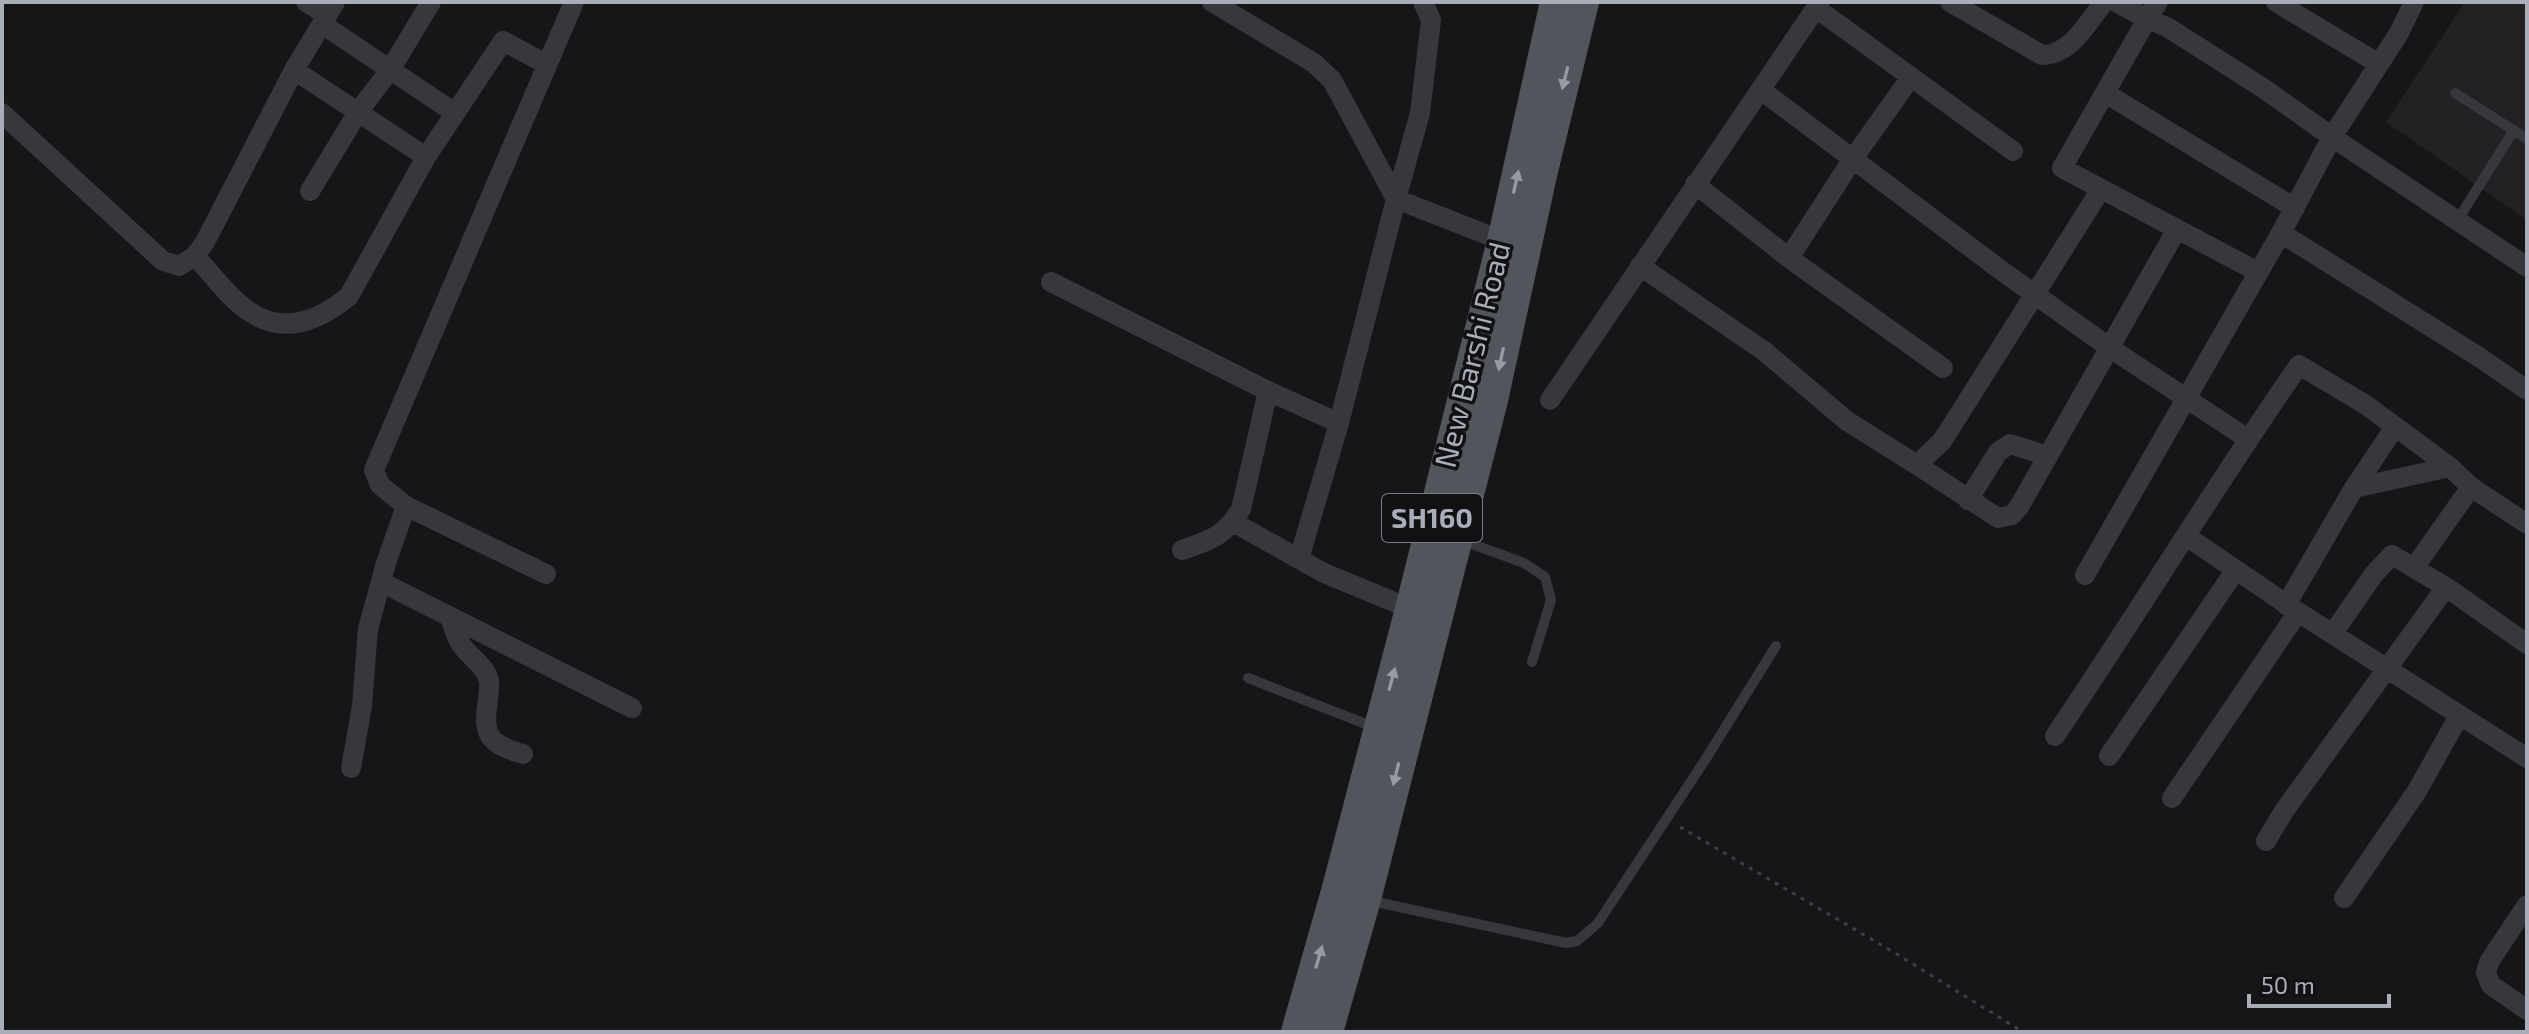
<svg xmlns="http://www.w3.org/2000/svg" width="2529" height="1034" viewBox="0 0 2529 1034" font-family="'Exo 2',sans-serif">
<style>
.built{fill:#222225}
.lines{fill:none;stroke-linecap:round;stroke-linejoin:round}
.path{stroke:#3d3f44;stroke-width:3;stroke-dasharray:4 6;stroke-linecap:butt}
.service{stroke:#37383d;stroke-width:10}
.minor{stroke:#37383d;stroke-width:20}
.primary{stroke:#53555c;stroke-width:32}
.oneway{fill:#979ba6}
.labels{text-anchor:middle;stroke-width:7;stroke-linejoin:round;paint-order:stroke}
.shield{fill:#111113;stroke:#7b7e86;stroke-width:2}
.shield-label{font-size:28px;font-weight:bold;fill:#a8adb8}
.street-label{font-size:30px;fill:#a8adb8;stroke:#111113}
</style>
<rect width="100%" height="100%" fill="#161618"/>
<!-- built -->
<path class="built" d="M2465,2H2527V220L2386,122Z"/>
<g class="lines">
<!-- path -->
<path class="path" d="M1680,827L1895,953L2023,1032"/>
<!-- service -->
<path class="service" d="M2455,93L2527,139
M2457,221L2514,130
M1461,540L1524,563L1545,577L1551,600L1532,662
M1248,678L1376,728
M1367,900L1566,943L1577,941L1598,923L1705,760L1776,646"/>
<!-- minor -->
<path class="minor" d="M306,2L327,15
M1212,2L1314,63L1332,80L1396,199L1339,423L1299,559
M1423,2L1431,20L1420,113L1396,199L1503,241
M1950,2L2042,55C2071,55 2088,22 2104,2
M2116,2L2147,19L2158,2
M2276,2L2379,64
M1816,8L2013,151
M322,24L455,113
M294,70L426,157
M1911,77L1852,160L1789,258L1943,368
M1761,90L2002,271L2110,348L2248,439
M2105,93L2295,208
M2,113L163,261L179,266L195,256L205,242L294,70L335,2
M1695,184L1789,258
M2101,189L1958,416L1942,441L1917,465L1998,518L2012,515L2019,507L2177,229
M310,191L358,112L390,70L431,2
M2281,233L2479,357L2527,390
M195,256C210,272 229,298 247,310C283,336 319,321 349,296L426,157L503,41L546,64
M1640,266L1764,351L1847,421L1917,465
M2258,272L2062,168L2147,19L2167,27L2263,88L2332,137L2527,267
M1051,282L1268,391L1339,423
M1550,400L1820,2
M2354,488L2450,467
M1968,500L1998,452L2010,444L2048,456
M406,506L546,574
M1233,522L1324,573L1411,609
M1182,550C1211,540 1225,536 1241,509L1268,391
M2414,568L2471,487
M2085,575L2281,233L2332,137L2399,33L2414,2
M381,582L632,708
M2286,605L2354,488L2395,427
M2298,612L2527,758
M450,617C453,625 455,634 459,641C466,655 486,665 489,681C490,687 488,695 488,700C482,736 489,744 523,754
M2333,633L2374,574L2392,555L2446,587L2527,644
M2055,736C2138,613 2215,486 2299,365L2366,405L2450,467L2471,487L2527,524
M2109,756L2235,571
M351,768L362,706L368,629L386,563L406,506L380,485L374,470L574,2
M2172,798L2298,612L2186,536
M2266,841L2284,811L2446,587
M2344,898L2417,791L2459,716
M2527,905L2489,962L2486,973L2491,985L2527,1010"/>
<!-- primary -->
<path class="primary" d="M1297,1032L1338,888L1411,609L1503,241L1556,2
M1327,1032L1365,899L1492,400L1541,175L1583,2"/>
</g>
<!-- one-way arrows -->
<defs><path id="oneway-solid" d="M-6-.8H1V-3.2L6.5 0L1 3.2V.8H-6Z" transform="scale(2)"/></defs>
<g class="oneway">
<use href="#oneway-solid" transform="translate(1565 78) rotate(104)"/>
<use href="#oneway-solid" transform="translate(1516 182) rotate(-77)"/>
<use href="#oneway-solid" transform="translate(1501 359) rotate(102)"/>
<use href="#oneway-solid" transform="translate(1392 679) rotate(-75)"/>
<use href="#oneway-solid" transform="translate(1396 774) rotate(104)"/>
<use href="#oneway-solid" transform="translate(1319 957) rotate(-74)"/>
</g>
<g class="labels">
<!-- shield labels -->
<rect class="shield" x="1382" y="494" width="100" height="48" rx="6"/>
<g class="shield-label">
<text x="1432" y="528">SH160</text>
</g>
<!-- street labels -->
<g class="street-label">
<text transform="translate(1473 355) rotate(-76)" y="10">New Barshi Road</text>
</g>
</g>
<!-- border -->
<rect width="2529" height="1034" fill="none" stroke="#a8adb8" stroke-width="8"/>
<!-- scale -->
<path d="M2249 994v12h140v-12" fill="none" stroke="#a8adb8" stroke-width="4"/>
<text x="2261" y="994" font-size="24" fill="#a8adb8" stroke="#111113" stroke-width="6" paint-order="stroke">50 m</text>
</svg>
